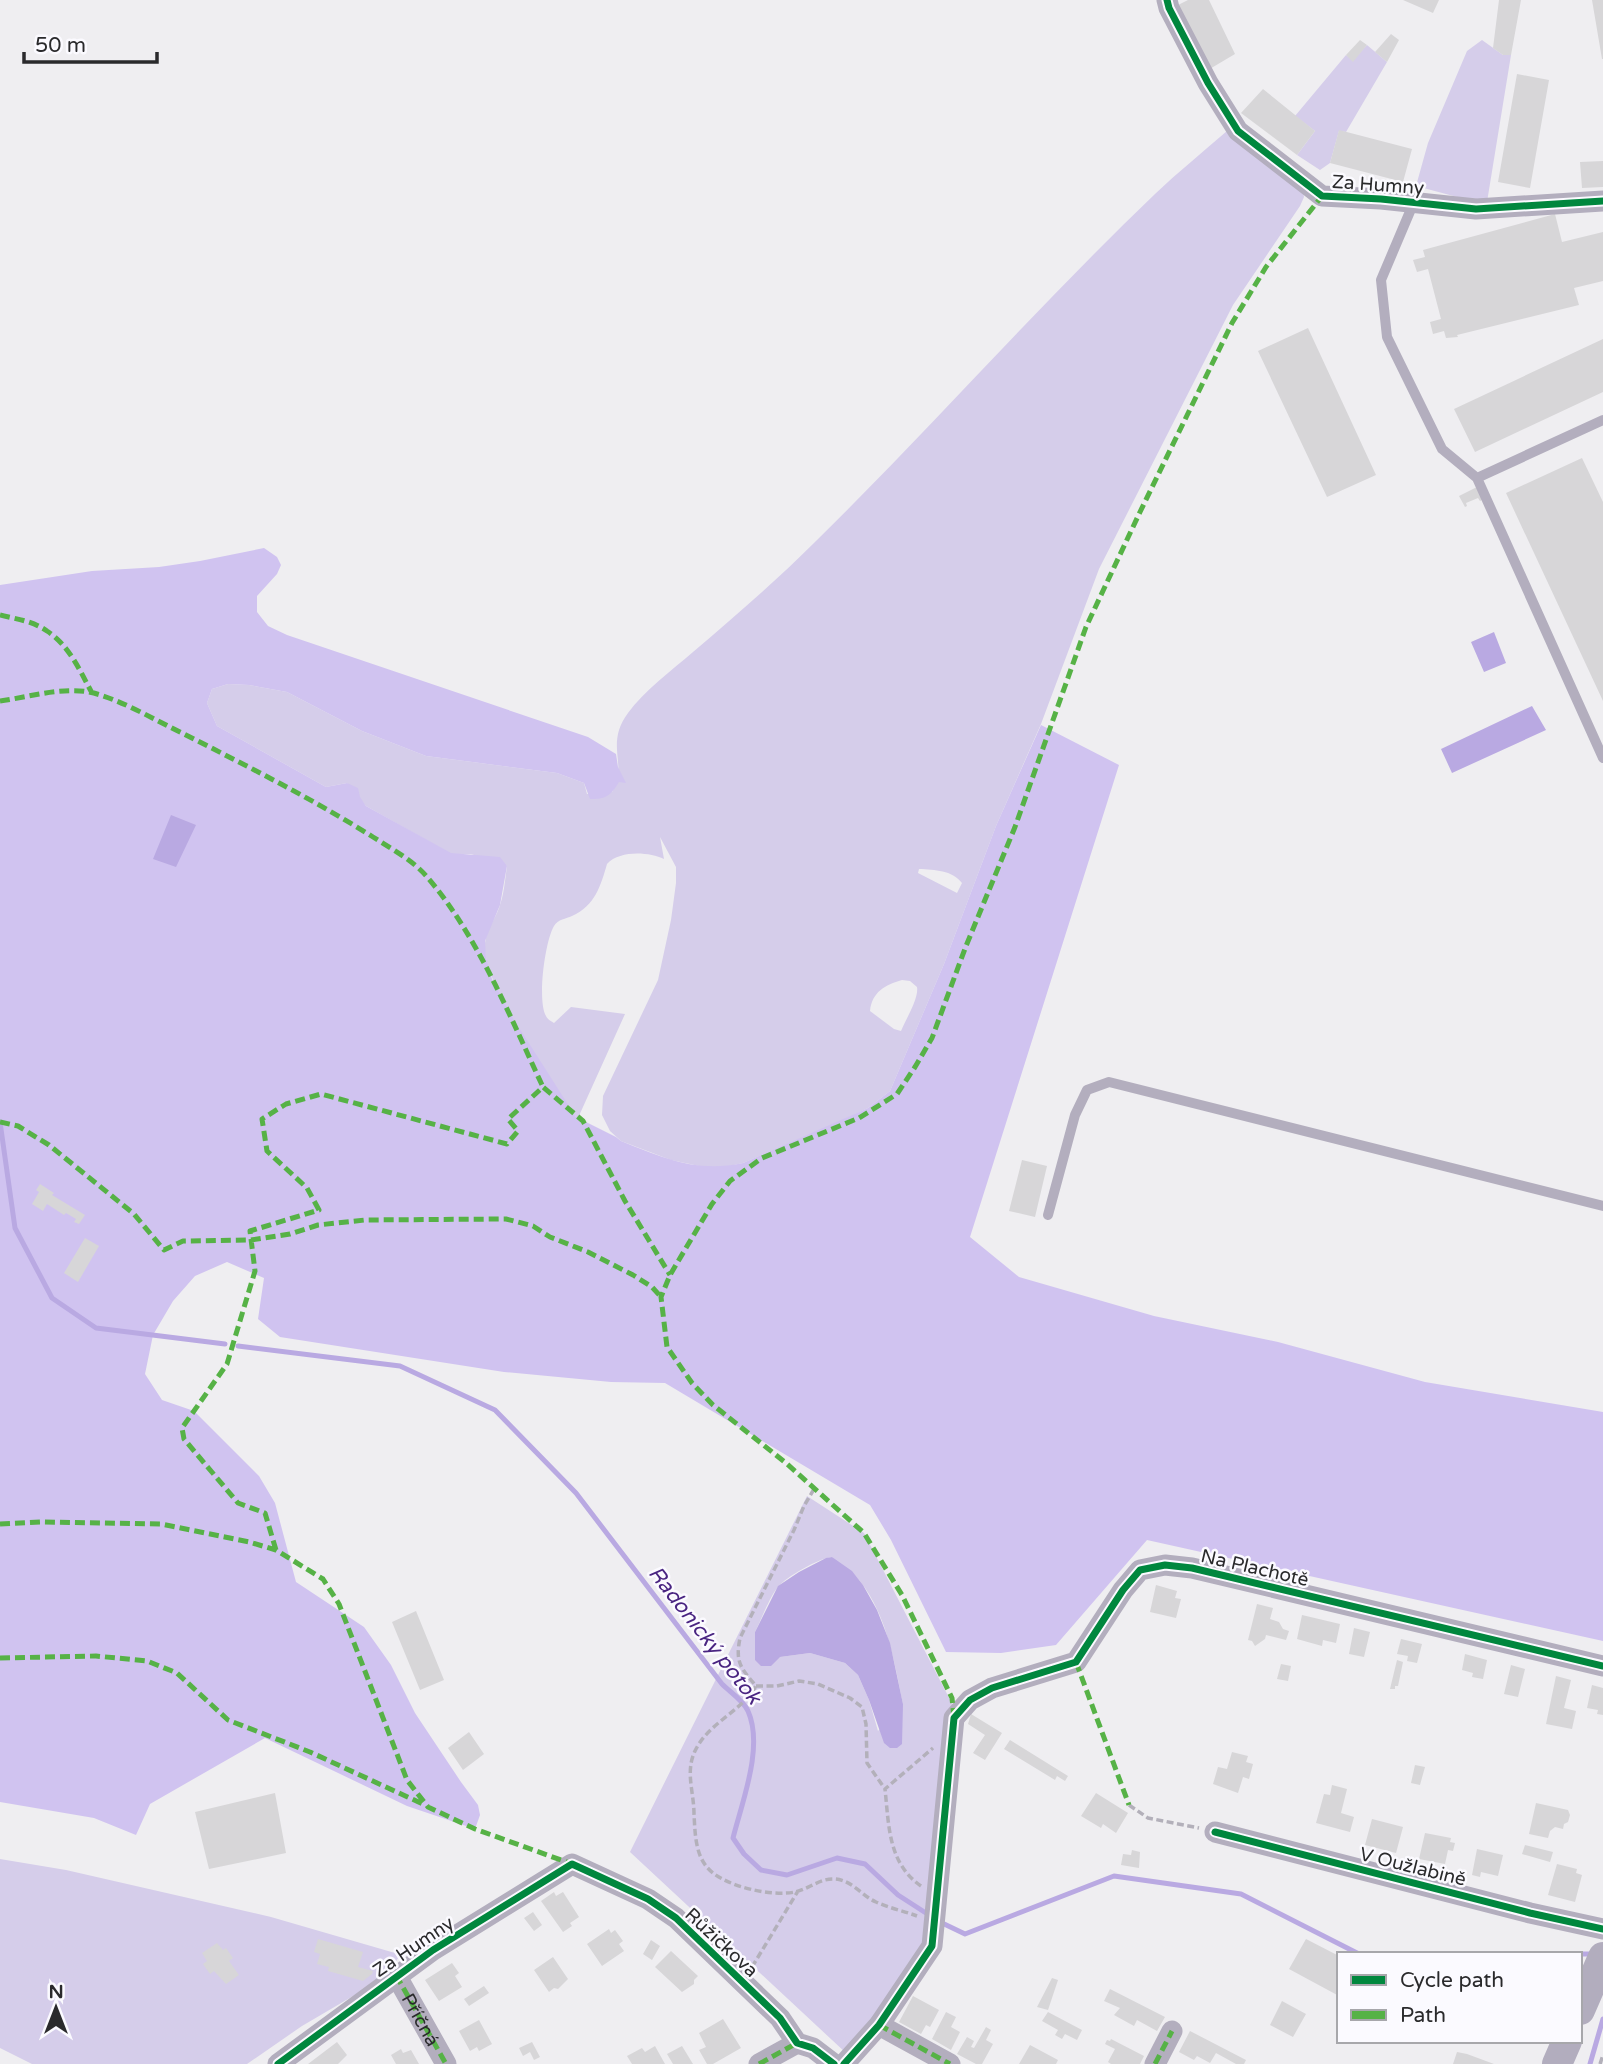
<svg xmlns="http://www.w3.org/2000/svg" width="1603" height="2064" viewBox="0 0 1603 2064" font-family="'Varela Round',sans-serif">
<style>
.green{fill:#d5cdea;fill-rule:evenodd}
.forest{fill:#d0c3f0}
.water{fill:#b9a9e2}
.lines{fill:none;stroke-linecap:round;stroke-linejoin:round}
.stream{stroke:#b9a9e2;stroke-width:5}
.building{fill:#d7d6d8}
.path{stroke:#b3b0ba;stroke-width:3.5;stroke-dasharray:7 3.5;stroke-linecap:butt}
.lane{stroke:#b3aebe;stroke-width:10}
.street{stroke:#b3aebe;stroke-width:21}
.secondary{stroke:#b2adbe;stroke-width:30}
.quiet{stroke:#56b246;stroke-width:5;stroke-dasharray:10 5;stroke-linecap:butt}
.cycleway-casing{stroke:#fbfaff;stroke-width:11}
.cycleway{stroke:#00873e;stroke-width:7}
.labels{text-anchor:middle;stroke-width:5;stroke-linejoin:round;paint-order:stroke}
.street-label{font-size:19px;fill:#2a2a2c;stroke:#fbfaff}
.water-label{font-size:21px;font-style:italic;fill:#492481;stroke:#fbfaff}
</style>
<rect width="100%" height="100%" fill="#efeef1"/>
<!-- green -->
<path class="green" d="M1482,40L1503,55H1511L1487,202H1476L1416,186L1428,143L1467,51Z
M1367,45L1387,62L1346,132L1339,131L1330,163L1320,170L1297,155L1315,131L1295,116L1346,55L1353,60Z
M1227,131L1303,190L1304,197L1300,206L1233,305L1099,569L1041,724L996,826L944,964L890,1091L868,1108L832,1125L743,1163L725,1167H704L671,1160L621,1141L610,1131L602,1115L603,1096L658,980L671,920L676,883V867L660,837L664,859C649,852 620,850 607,864C601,885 595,906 572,916C566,919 558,919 554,926C545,941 537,1001 546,1016C547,1019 551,1021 554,1023L571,1007L625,1014L578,1118L576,1117C552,1080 481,984 485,943C486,931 495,919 499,908C504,895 505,880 507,866L471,854H451L366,806L347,783L326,787L217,726L207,703L212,689L228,684L249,685L287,692L362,731L426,756L557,773L584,783L587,794L612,792C629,767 604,745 628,713C644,691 672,670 693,652C735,616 776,581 815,542C931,428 1038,306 1155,194C1178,172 1203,152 1227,131ZM919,869C935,870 952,870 962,883L957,893L918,873ZM902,980L910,981L917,987C919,998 906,1019 901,1031L894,1029L870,1011C872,992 885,985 902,980Z
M807,1496L864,1533L961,1721L925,1950L846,2053L630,1852ZM832,1557C838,1564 847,1567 853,1573C886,1608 894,1660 903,1704L878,1731L869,1700L858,1675L845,1663L810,1653L780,1657L755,1632C761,1620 770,1596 778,1587C786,1577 819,1558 832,1557Z
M0,1859L66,1870L271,1917L395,1953L398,1958L395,1963L377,1982L302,2026L247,2064H32L0,2048Z"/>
<!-- forest -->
<path class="forest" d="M264,548L277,557L281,565L277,574L257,596V612L268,626L287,635L588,737L616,754L618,767L626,783L619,782C611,795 606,800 590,799L584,783L557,773L426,756L362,731L287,692L249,685L228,684L212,689L207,703L217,726L326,787L347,783L358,788L360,797L366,806L451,853L500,857L507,866L500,905L485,941L486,957L492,979L511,1015L576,1117L616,1137L621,1141C664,1158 696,1173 743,1163L868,1108L890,1091L944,964L996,826L1041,725L1119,765L970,1237L1019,1277L1154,1316L1278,1342L1425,1382L1603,1412V1641L1147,1540L1056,1645L1001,1653L946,1652L891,1540L870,1505L665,1383L611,1382L504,1372L280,1337L258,1319L264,1278L227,1262L195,1276L173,1301L153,1335L145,1374L162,1400L194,1411L259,1476L275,1503L296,1582L364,1627L391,1665L415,1713L461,1782L478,1805L480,1815L475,1829L407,1806L265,1738L150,1804L136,1835L94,1818L0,1802V585L92,571L159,567L200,561Z"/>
<!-- water -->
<path class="water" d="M1494,632L1506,663L1484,672L1471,642Z
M1532,706L1546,730L1452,773L1441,749Z
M171,815L196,825L176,867L153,859Z
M832,1557L852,1571L863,1585L877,1610L890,1643L903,1704L902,1744L897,1748H890L884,1743L869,1700L858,1675L845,1663L810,1653L780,1657L771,1666H761L755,1660V1632L778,1586L799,1572L826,1558Z"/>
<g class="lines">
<!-- stream -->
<path class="stream" d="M0,1122L15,1228L52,1298L96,1328L225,1344
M238,1346L400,1366L495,1410L576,1493L722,1684C730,1692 744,1701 748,1711C764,1747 742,1802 733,1838L744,1854L761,1870L787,1875L837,1858L865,1864L898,1895L929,1915
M940,1922L965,1934L1114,1876L1241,1894L1359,1954
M1571,1954H1593
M1590,2064L1603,2019"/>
</g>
<!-- building -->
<path class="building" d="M1188,0H1209L1235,54L1208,70L1178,5Z
M1403,0H1439L1433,13Z
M1499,0H1521L1511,55H1503L1493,48Z
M1592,0H1603V59H1602Z
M1391,34L1399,40L1387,62L1375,52Z
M1360,40L1367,45L1353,62L1346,55Z
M1517,74L1549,80L1530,188L1498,182Z
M1263,89L1315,131L1297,155L1241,113Z
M1339,130L1412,149L1403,182L1330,163Z
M1603,161V187L1582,188L1580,162Z
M1555,214L1562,242L1603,232V281L1574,288L1579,305L1457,335L1458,337L1446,338L1444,331L1433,334L1430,322L1441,319L1428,269L1417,272L1413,260L1425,257L1423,250Z
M1308,328L1376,475L1327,497L1258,351Z
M1603,339V392L1475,452L1454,409Z
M1582,458L1603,502V701L1506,493Z
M1477,487L1482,500L1480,501L1478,498L1466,503L1467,506L1465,507L1459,496Z
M1022,1160L1047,1166L1035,1217L1009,1211Z
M40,1184L54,1193L52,1195L85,1215L79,1224L74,1222L76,1219L66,1213L64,1215L47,1204L43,1211L32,1204L39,1192L36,1190Z
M85,1238L99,1246L78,1282L64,1273Z
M1156,1585L1177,1591L1175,1598L1181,1599L1176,1618L1150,1612Z
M1257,1604L1273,1608L1270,1619L1279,1622L1283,1629L1289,1631L1286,1640L1266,1635L1265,1639L1255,1646L1252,1641L1248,1640Z
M416,1611L444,1680L420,1690L392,1622Z
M1302,1615L1340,1624L1336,1643L1323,1640L1322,1646L1297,1639Z
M1354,1628L1370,1632L1364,1657L1349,1654Z
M1401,1639L1422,1644L1417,1663L1407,1661L1408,1656L1397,1654Z
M1465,1654L1487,1660L1483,1679L1472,1677L1473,1673L1462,1670Z
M1397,1660L1403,1662L1398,1686H1395V1689H1390Z
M1281,1664L1291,1666L1288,1681L1277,1679Z
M1511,1665L1525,1669L1518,1697L1504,1694Z
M1556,1676L1571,1680L1564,1708L1576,1711L1572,1729L1546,1724Z
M1592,1685L1603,1688V1715L1597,1714L1598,1710L1587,1708Z
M971,1714L1002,1733L985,1760L973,1753L985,1735L968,1724Z
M469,1732L484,1754L463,1770L448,1748Z
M1010,1740L1068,1776L1065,1781L1057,1776L1055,1780L1004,1749Z
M1232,1752L1248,1756L1246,1762L1253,1764L1249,1779L1243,1777L1238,1793L1213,1784L1218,1767L1227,1769Z
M1415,1765L1425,1767L1420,1785L1411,1783Z
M1332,1785L1347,1789L1341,1813L1354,1817L1350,1832L1316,1823L1324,1794L1330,1795Z
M275,1793L286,1853L209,1869L195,1812Z
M1096,1793L1128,1813L1116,1833L1103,1824L1101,1828L1081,1816Z
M1536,1803L1568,1810L1570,1815L1568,1822L1564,1824L1563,1829L1555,1827L1550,1831L1548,1838L1529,1834Z
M1372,1819L1403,1827L1396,1853L1365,1845Z
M1425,1833L1451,1838L1450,1842L1455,1843L1453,1851L1448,1850L1445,1864L1419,1859Z
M1525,1845L1553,1852L1550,1862L1522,1854Z
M1477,1849L1503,1855L1498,1876L1481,1872L1480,1877L1472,1875Z
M1132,1850L1140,1852L1139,1868L1121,1865L1123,1854L1131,1855Z
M1557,1864L1577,1869L1576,1873L1582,1875L1575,1902L1548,1895Z
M554,1892L556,1896L563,1892L579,1917L570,1923L572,1926L563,1932L541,1901Z
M533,1912L542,1925L534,1931L524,1918Z
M609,1929L611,1933L615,1930L623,1941L619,1944L624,1951L602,1966L587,1944Z
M318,1939L363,1952L358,1967L373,1971L372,1974L363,1981L328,1971L329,1967L317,1964L320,1954L314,1952Z
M1306,1939L1339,1956V1996L1289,1969Z
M651,1940L660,1946L652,1960L643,1954Z
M217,1943L223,1950L226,1948L233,1958L229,1961L239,1975L226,1984L214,1971L210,1974L203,1964L207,1961L202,1953Z
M671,1951L698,1976L694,1980V1984L682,1992L655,1967Z
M553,1957L568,1979L558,1989L554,1988L549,1992L534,1970Z
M452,1963L459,1973L455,1976L462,1987L439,2001L425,1980Z
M1052,1978L1058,1980L1048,2010L1037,2007Z
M484,1986L489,1993L469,2006L464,1999Z
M1110,1989L1165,2017L1157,2031L1137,2020L1134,2026L1114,2015L1120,2008L1104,2001Z
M913,1996L939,2010L930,2027L926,2025L921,2034L899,2022Z
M1282,2001L1306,2014L1293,2037L1270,2025Z
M946,2012L956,2017L951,2027L960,2032L951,2050L932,2039Z
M1048,2012L1082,2030L1077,2040L1065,2034L1062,2039L1055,2035L1058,2030L1042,2021Z
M723,2019L741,2048L713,2064H707L699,2050L706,2047L699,2033Z
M479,2020L492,2044L479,2051L477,2047L470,2051L459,2031Z
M986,2027L991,2030L986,2040L993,2044L982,2064H976L957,2054L967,2037L974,2041L971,2047L974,2048Z
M1190,2031L1246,2060L1244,2064H1236L1216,2053L1210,2063L1197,2056L1194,2060L1179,2052Z
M1111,2039L1144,2056L1140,2064H1111L1108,2062L1115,2049L1105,2044L1107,2040L1110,2041Z
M337,2042L347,2055L338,2064H308Z
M532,2042L540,2057L534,2060L530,2052L523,2056L519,2048Z
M1030,2045L1058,2060L1056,2064H1019Z
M655,2046L665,2064H632L627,2056L642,2048L645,2052Z
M682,2046L693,2064H673L667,2054Z
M401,2049L403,2053L411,2050L419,2064H396L391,2055Z
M1457,2052L1467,2054L1494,2064H1453Z"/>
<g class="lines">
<!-- path -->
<path class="path" d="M814,1489L804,1506L794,1530L740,1638C735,1663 741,1668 756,1686C741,1712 708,1723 695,1751C685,1772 694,1792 694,1814C695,1831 695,1852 706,1866C721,1886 771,1897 795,1892C809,1889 820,1878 835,1879C852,1880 862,1896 876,1902C889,1908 904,1911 917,1916
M756,1686H777L799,1681L818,1684L850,1698L862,1707L866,1724L867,1763L885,1789
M1129,1805L1148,1818L1199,1828
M921,1886C888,1863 889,1826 885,1789L933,1748
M752,1967L798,1891
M1600,2064L1603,2055"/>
<!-- lane -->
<path class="lane" d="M1414,202L1381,280L1387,337L1442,449L1477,478
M1603,420L1477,478L1603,758
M1048,1215L1075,1115L1087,1090L1109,1082L1603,1206"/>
<!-- street -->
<g class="street">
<path d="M1167,0L1169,8L1208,83L1238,131L1322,196L1381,199L1476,209L1603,201"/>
<path d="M1215,1832L1530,1913L1603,1929"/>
<path id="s1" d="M396,1975L446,2064"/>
<path d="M879,2025L950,2064"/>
<path d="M278,2064L433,1950L572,1864L648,1899L676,1918L780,2018L797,2043L813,2048L834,2064"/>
<path d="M759,2064L797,2043"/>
<path d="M844,2064L879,2025L932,1946L954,1718L970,1700L992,1688L1076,1662L1123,1590L1140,1570L1165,1565L1192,1568L1603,1666"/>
<path d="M1155,2064L1172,2031"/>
</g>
<!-- secondary -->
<path class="secondary" d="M1580,2010L1603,1957
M1557,2064L1567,2041"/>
<!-- quiet -->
<path class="quiet" d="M0,615C16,619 33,621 47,631C69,645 80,671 92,693
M0,701C29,697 61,687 89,692C118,698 155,720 182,733C247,766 311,798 373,837C392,849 414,861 428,878C479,938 510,1017 543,1087
M0,1122L18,1126L49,1145L134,1214L164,1250L183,1241L251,1240L290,1234L318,1225L365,1220L506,1219L533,1226L550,1237L588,1252L633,1275L652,1287L661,1297
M0,1524L40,1522L161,1524L249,1542L276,1550L323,1579L339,1604L407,1780L428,1807L475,1829L575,1865
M276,1550L265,1513L238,1503L184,1439L182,1428L227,1364L255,1271L250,1231L319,1210L307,1188L267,1151L262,1119L286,1104L321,1094L507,1144L518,1131L508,1119L543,1087L583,1121L625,1201L670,1275
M0,1658L96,1656L147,1661L177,1673L228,1720L310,1752L425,1805
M1076,1662L1129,1805
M954,1718L952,1698L902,1595L864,1533L786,1463L713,1405L692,1383L667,1347L661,1297L670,1275L712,1204L730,1181L762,1158L859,1118L897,1094L915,1067L932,1038L966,946L1015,827L1086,627L1140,512L1232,323L1266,267L1322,196
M396,1975L446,2064
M879,2025L950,2064
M759,2064L797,2043
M1155,2064L1172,2031"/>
<!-- cycleway casing -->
<g class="cycleway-casing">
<path id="cycleway" d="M1167,0L1169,8L1208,83L1238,131L1322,196L1381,199L1476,209L1603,201
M1215,1832L1530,1913L1603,1929
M278,2064L433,1950L572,1864L648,1899L676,1918L780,2018L797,2043L813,2048L834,2064
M844,2064L879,2025L932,1946L954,1718L970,1700L992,1688L1076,1662L1123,1590L1140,1570L1165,1565L1192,1568L1603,1666"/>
</g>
<!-- cycleway -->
<use href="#cycleway" class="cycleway"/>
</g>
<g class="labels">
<!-- street labels -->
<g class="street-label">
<text transform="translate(1378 184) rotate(4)" y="7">Za Humny</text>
<text transform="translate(1255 1567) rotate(13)" y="7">Na Plachotě</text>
<text transform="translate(1413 1866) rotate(14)" y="7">V Oužlabině</text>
<text transform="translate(722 1942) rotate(43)" y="7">Růžičkova</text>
<text transform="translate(413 1946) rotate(-34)" y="7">Za Humny</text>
<text dy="7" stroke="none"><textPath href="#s1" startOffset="51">Příčná</textPath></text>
</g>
<!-- water labels -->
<g class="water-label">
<text transform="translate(705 1635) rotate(52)" y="7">Radonický potok</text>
</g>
</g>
<!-- legend -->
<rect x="1337" y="1952" width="245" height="91" fill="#fbfaff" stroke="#a7a7ab" stroke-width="2"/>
<rect x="1351" y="1975" width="35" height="10" fill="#00873e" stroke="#a7a7ab" stroke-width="2"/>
<text x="1400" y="1987" font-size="21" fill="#2a2a2c">Cycle path</text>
<rect x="1351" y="2010" width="35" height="10" fill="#56b246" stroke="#a7a7ab" stroke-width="2"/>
<text x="1400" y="2022" font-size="21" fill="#2a2a2c">Path</text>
<!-- north arrow -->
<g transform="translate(56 2008)" stroke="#fbfaff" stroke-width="5" paint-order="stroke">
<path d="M0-5L12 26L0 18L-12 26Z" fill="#2a2a2c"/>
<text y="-10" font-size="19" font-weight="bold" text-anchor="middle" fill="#2a2a2c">N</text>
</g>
<!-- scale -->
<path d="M24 52v10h133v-10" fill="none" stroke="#2a2a2c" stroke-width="3.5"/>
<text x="35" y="52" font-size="21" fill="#2a2a2c" stroke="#fbfaff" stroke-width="5" paint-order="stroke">50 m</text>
</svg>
